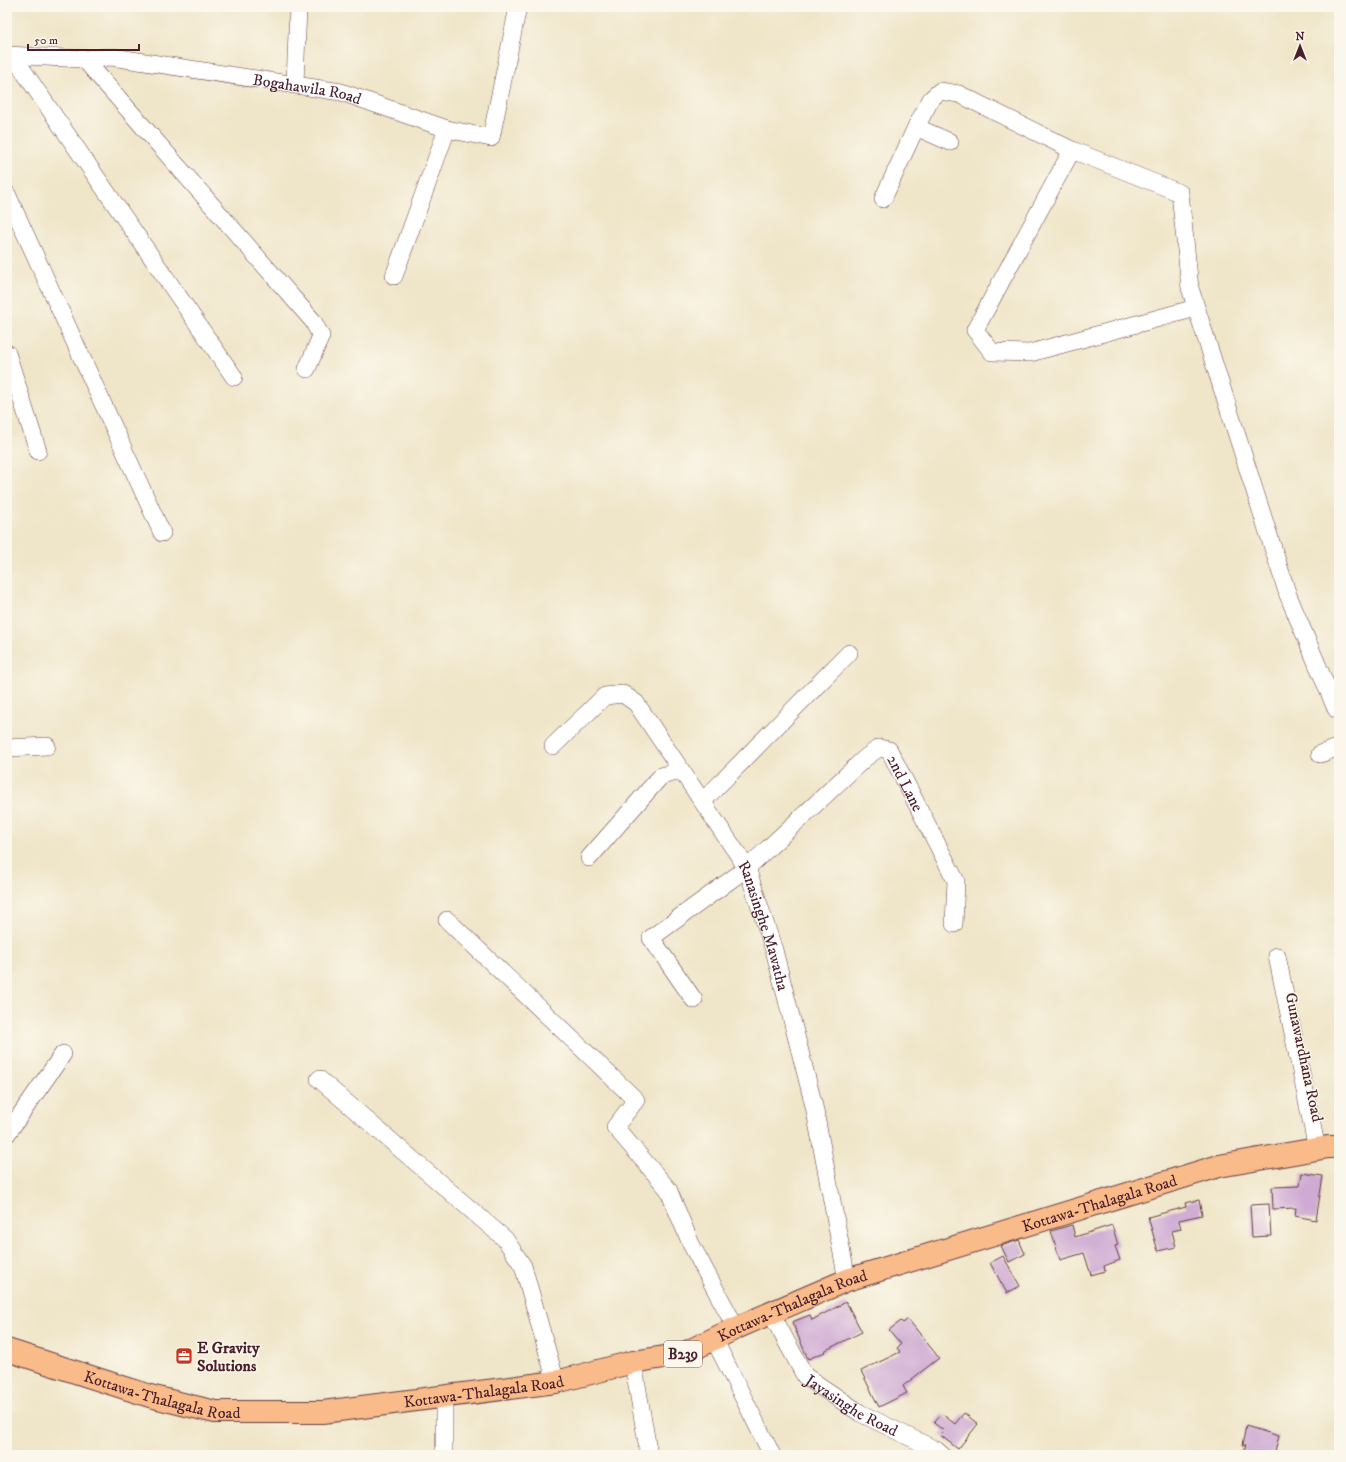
<svg xmlns="http://www.w3.org/2000/svg" width="1346" height="1462" viewBox="0 0 1346 1462" font-family="'IM FELL DW Pica',serif">
<style>
.building{fill:#cfaad3}
.lines{fill:none;stroke-linecap:round;stroke-linejoin:round}
.minor-casing{stroke:#633d43;stroke-width:18}
.major-casing{stroke:#633d43;stroke-width:24}
.minor{stroke:#fff;stroke-width:17}
.major{stroke:#fabb8b;stroke-width:22}
.labels{text-anchor:middle;stroke-width:3;stroke-linejoin:round;paint-order:stroke}
.shield{fill:#fbf7ec;stroke:#7f6065;stroke-width:1}
.shield-label{font-size:15px;font-weight:bold;fill:#4a1f2b}
.street-label{font-size:16px;fill:#4a1f2b;stroke:#fbf7ec}
.poi-label{font-size:16px;font-weight:bold;fill:#4a1f2b;stroke:#fbf7ec;text-anchor:start}
</style>
<rect width="100%" height="100%" fill="#fbf7ec"/>
<filter id="ink" filterUnits="userSpaceOnUse"><feTurbulence type="fractalNoise" baseFrequency=".025" numOctaves="2"/><feDisplacementMap in="SourceGraphic" scale="8" xChannelSelector="R" yChannelSelector="G"/><feConvolveMatrix kernelMatrix="1 2 1 2 8 2 1 2 1" color-interpolation-filters="sRGB"/></filter>
<filter id="wash" filterUnits="userSpaceOnUse"><feTurbulence type="fractalNoise" baseFrequency=".012" numOctaves="4" result="noise"/><feDisplacementMap in="SourceGraphic" scale="16" xChannelSelector="R" yChannelSelector="G"/><feGaussianBlur stdDeviation="0.9" result="paint"/><feColorMatrix in="noise" values="0 0 0 0 0 0 0 0 0 0 0 0 0 0 0 0 0 1.4 0 .05"/><feComposite in="paint" operator="in"/></filter>
<g filter="url(#wash)">
<rect width="100%" height="100%" fill="#efe5c8"/>
<g id="blocks">
<!-- building -->
<path class="building" d="M1302,1173L1323,1176L1316,1220L1295,1216L1296,1208L1273,1209L1272,1187L1300,1186Z
M1199,1200L1202,1215L1179,1220L1181,1229L1172,1231L1176,1247L1158,1251L1148,1217L1186,1207L1185,1203Z
M1269,1204L1271,1236L1252,1237L1250,1205Z
M1072,1225L1075,1237L1112,1225L1118,1245L1115,1246L1120,1260L1104,1266L1105,1271L1091,1275L1084,1253L1060,1260L1051,1231Z
M1019,1240L1025,1254L1009,1262L1001,1246Z
M1003,1256L1020,1286L1007,1293L990,1263Z
M846,1302L862,1332L824,1351L825,1352L808,1359L792,1322L810,1315L812,1320Z
M908,1319L939,1358L903,1386L907,1393L879,1407L861,1371L900,1352L897,1348L901,1344L889,1330L901,1321L903,1323Z
M964,1413L978,1424L958,1449L940,1435L944,1431L934,1423L942,1414L955,1424Z
M1246,1426L1279,1436L1274,1455H1242L1245,1446H1242Z"/>
</g>
</g>
<g filter="url(#ink)">
<use href="#blocks" fill-opacity="0" stroke="#633d43" stroke-width="1"/>
<g class="lines">
<!-- minor casing -->
<g class="minor-casing">
<g id="minor">
<path id="s1" d="M7,55L84,59L112,57L341,92L447,129L394,276"/>
<path d="M13,56L234,377"/>
<path d="M84,59L313,321L321,336L307,369"/>
<path d="M295,84L298,7"/>
<path d="M916,127L950,142"/>
<path d="M447,129L491,138L518,7"/>
<path d="M1072,150L975,330L992,352L1030,353L1196,308"/>
<path d="M7,194L162,533"/>
<path d="M883,199L916,127L931,99L940,91L959,94L1072,150L1180,193L1190,288L1288,595L1336,709H1339"/>
<path d="M7,353L38,451"/>
<path id="s2" d="M553,746L605,696L623,694L636,703L747,868L774,950L814,1106L847,1280"/>
<path d="M7,748L47,746"/>
<path d="M1320,754L1339,747"/>
<path d="M703,801L849,653"/>
<path d="M589,858L661,776L681,771"/>
<path d="M447,920L636,1100L615,1127L668,1189L691,1244L736,1328"/>
<path d="M1277,956L1317,1149"/>
<path id="s3" d="M694,1000L651,938L747,868L865,758L879,748L889,750L956,881L954,924"/>
<path d="M319,1079L505,1239L523,1266L556,1382"/>
<path d="M7,1134L63,1054"/>
<path id="s4" d="M771,1313L805,1376L860,1413L936,1450L942,1455"/>
<path d="M714,1339L772,1455"/>
<path d="M633,1362L649,1455"/>
<path d="M444,1396V1455"/>
</g>
</g>
<!-- major casing -->
<g class="major-casing">
<g id="major">
<path id="s5" d="M7,1350L150,1396L215,1412H323L556,1382L633,1362L683,1354L736,1328L847,1280L1219,1166L1328,1147H1339"/>
</g>
</g>
<!-- minor -->
<use href="#minor" class="minor"/>
<!-- major -->
<use href="#major" class="major"/>
</g>
</g>
<!-- icons -->
<defs>
<g id="office-square" transform="scale(0.9)"><rect x="-9" y="-9" width="18" height="18" rx="4" fill="#c8321e" stroke="#fbf7ec"/><path d="M-6-3h4V-5.5h4V-3h4V5H-6ZM-1-4.5V-3h2v-1.5ZM-6 0V1H6V0Z" fill="#fff"/></g>
</defs>
<g fill-rule="evenodd">
<use href="#office-square" x="184" y="1356"/>
</g>
<g class="labels">
<!-- shield labels -->
<rect class="shield" x="664" y="1341" width="38" height="26" rx="3"/>
<g class="shield-label">
<text x="683" y="1359">B239</text>
</g>
<!-- street labels -->
<g class="street-label">
<text dy="6" stroke="none"><textPath href="#s1" startOffset="303">Bogahawila Road</textPath></text>
<text dy="6" stroke="none"><textPath href="#s3" startOffset="420">2nd Lane</textPath></text>
<text dy="6" stroke="none"><textPath href="#s2" startOffset="365">Ranasinghe Mawatha</textPath></text>
<text transform="translate(1305 1057) rotate(78)" y="6">Gunawardhana Road</text>
<text dy="6" stroke="none"><textPath href="#s5" startOffset="1134">Kottawa-Thalagala Road</textPath></text>
<text dy="6" stroke="none"><textPath href="#s5" startOffset="810">Kottawa-Thalagala Road</textPath></text>
<text dy="6" stroke="none"><textPath href="#s5" startOffset="487">Kottawa-Thalagala Road</textPath></text>
<text dy="6" stroke="none"><textPath href="#s5" startOffset="162">Kottawa-Thalagala Road</textPath></text>
<text dy="6" stroke="none"><textPath href="#s4" startOffset="127">Jayasinghe Road</textPath></text>
</g>
<!-- poi labels -->
<g class="poi-label">
<text x="197" y="1353">E Gravity<tspan x="197" dy="18">Solutions</tspan></text>
</g>
</g>
<!-- margin -->
<rect width="1346" height="1462" fill="none" stroke="#fbf7ec" stroke-width="24"/>
<!-- north arrow -->
<g transform="translate(1300 46)" stroke="#fbf7ec" stroke-width="3" paint-order="stroke">
<path d="M0-3L7 15L0 10L-7 15Z" fill="#4a1f2b"/>
<text y="-6" font-size="11" font-weight="bold" text-anchor="middle" fill="#4a1f2b">N</text>
</g>
<!-- scale -->
<path d="M28 44v6h111v-6" fill="none" stroke="#4a1f2b" stroke-width="2"/>
<text x="34" y="44" font-size="12" fill="#4a1f2b" stroke="#fbf7ec" stroke-width="3" paint-order="stroke">50 m</text>
</svg>
